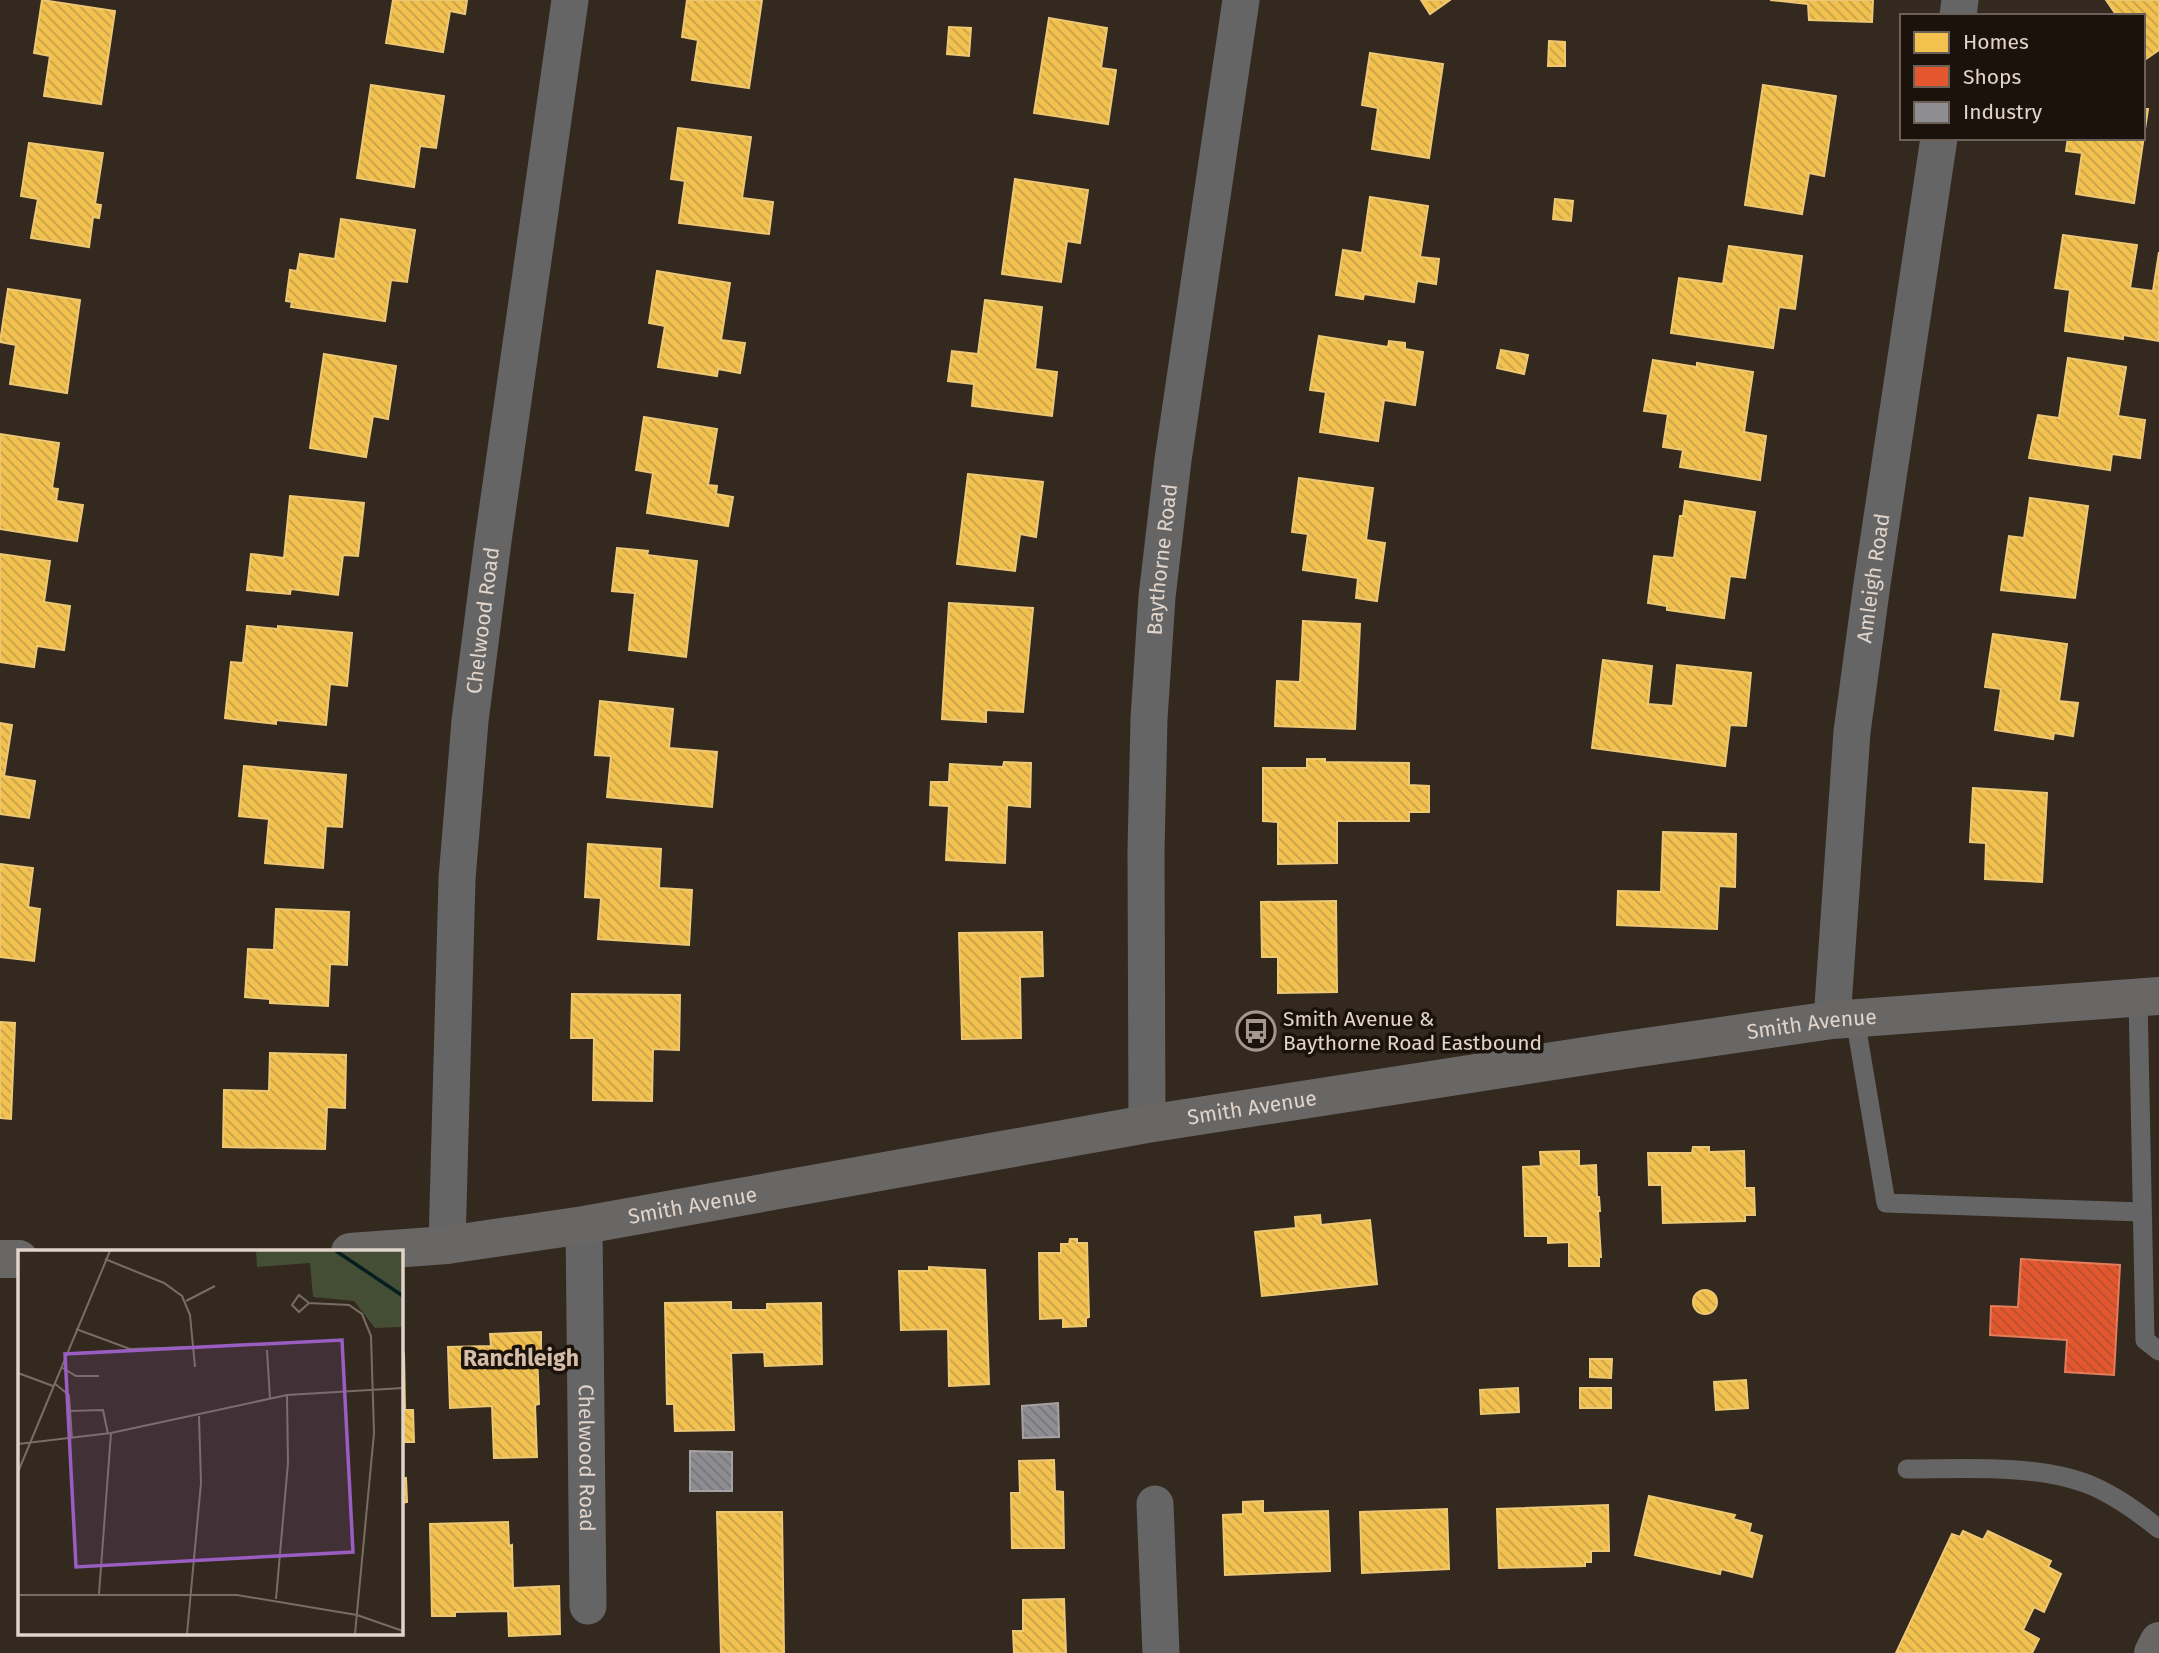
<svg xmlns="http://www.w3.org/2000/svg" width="2159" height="1653" viewBox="0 0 2159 1653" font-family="'Fira Sans',sans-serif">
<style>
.homes{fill:url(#homes-back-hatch);stroke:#edc773;stroke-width:2}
.shops{fill:url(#shops-back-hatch);stroke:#e37c5d;stroke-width:2}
.industry{fill:url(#industry-back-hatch);stroke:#a6a2a3;stroke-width:2}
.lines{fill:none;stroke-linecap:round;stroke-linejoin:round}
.lane{stroke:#666565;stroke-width:19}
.street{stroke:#666565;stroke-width:37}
.secondary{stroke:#696766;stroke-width:38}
.labels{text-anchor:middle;stroke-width:7;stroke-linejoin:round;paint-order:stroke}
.street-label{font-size:21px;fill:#e1d4ca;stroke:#1b130b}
.poi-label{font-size:21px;fill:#e1d4ca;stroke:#1b130b;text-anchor:start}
.neighbourhood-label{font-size:23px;font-weight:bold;fill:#d6bda8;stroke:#1b130b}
.inset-river{fill:none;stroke:#061e20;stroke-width:3.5}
.inset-road{fill:none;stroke:#796d63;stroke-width:2}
.view{fill:#9a5ec2;fill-opacity:0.15;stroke:#9a5ec2;stroke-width:3.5}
.inset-edge{fill:none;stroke:#e1d4ca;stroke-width:3.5}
</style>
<defs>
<pattern id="homes-back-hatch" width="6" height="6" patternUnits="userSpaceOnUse" patternTransform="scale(1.75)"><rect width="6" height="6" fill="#f2c14e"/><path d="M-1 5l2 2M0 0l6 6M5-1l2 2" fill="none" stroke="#c6a14a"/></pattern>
<pattern id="shops-back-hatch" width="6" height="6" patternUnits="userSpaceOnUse" patternTransform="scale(1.75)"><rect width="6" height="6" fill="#e4572e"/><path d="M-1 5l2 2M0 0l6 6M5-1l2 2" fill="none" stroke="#b45032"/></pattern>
<pattern id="industry-back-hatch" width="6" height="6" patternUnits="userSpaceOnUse" patternTransform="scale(1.75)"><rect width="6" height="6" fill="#8d8d92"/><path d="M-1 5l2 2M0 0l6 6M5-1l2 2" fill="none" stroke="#777678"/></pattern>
</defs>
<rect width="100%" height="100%" fill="#33291f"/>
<!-- homes -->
<path class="homes" d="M42,0L115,11L101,104L44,96L50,56L34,53Z
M393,0H467L465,14L450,11L443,52L386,43Z
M687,0H762L749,88L692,80L698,40L682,37Z
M1421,0H1450L1430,14Z
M1770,0H1873L1872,22L1809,20L1808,4Z
M2106,0H2159V50L2146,59L2143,55V16H2117Z
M1049,18L1107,28L1101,68L1116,70L1108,124L1034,113Z
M949,27L971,28L969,56L947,54Z
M1549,41L1565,42V66H1548Z
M1370,53L1443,64L1429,158L1372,149L1378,108L1362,105Z
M371,85L444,96L436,148L420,146L414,187L357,178Z
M1763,85L1836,96L1824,176L1809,173L1802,214L1745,205Z
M2143,109H2148L2134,203L2076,194L2082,153L2066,151L2068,138H2143Z
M678,128L751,137L742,198L773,202L769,234L679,223L685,181L671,179Z
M29,143L103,153L95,204L101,205L99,218L93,217L89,247L31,238L38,199L21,196Z
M1015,179L1088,190L1080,243L1067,241L1061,282L1002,274Z
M1370,197L1428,206L1420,257L1439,259L1436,284L1417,281L1414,302L1364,294L1363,299L1336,295L1343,250L1362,253Z
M1555,199L1573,201L1571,221L1553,219Z
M341,219L415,230L407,282L391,280L385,321L291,307L292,302L286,301L290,270L297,271L300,254L335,259Z
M2063,235L2137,245L2130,288L2153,291L2159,252V341L2123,335V339L2065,331L2070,290L2055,288Z
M1729,246L1802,256L1795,309L1779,307L1773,348L1671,333L1679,278L1723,284Z
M657,271L730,283L721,340L745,343L740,373L718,369L717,376L658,367L665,326L649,323Z
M8,289L80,300L67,393L10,384L16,345L0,342Z
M985,300L1042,307L1035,369L1057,372L1052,416L972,406L974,384L948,381L952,351L978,354Z
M1319,336L1388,347L1389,341L1405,343V349L1423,352L1415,405L1384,400L1378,441L1320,432L1326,392L1310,390Z
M1501,350L1528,355L1524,374L1497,368Z
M324,354L396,366L388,419L373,416L366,457L310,448Z
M2068,358L2126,367L2118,416L2145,420L2140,458L2112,454L2110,470L2029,458L2038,415L2059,418Z
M1653,360L1697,367V363L1753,372L1744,432L1766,436L1760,480L1680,467L1683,450L1663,447L1668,414L1644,411Z
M644,417L717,429L708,485L717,486L716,494L733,497L728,526L647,513L653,473L636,470Z
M0,434L59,443L52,488L58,489L56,501L83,505L77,541L0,529Z
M968,474L1043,482L1036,537L1020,534L1015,571L957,564Z
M1299,478L1373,488L1366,540L1385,543L1377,601L1356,598L1358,578L1303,570L1308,534L1292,532Z
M290,496L364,503L358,556L343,555L338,595L291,589L290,594L247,590L251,554L284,558Z
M2030,498L2088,506L2075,598L2001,590L2009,536L2024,538Z
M1685,501L1755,512L1745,578L1730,576L1724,618L1667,610V606L1648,603L1654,556L1674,558L1680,516H1683Z
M617,548L648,551L647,555L697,561L686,657L629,650L635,593L612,591Z
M0,554L50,561L44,602L70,606L64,650L37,646L34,667L0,662Z
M949,603L1033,608L1023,712L986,710V722L942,719Z
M1303,621L1360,624L1355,729L1275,726L1277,681L1300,682Z
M247,626L278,629V626L352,633L347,686L330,684L326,725L276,720V724L225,718L231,662L243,663Z
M1993,634L2067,644L2059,701L2078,703L2073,736L2054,733L2053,739L1995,730L2001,689L1985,687Z
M1603,660L1652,666L1648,704L1673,706L1677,665L1751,673L1746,726L1730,725L1725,766L1592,748Z
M600,701L673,709L669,748L717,752L712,807L607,797L611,756L595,755Z
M0,723L12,725L4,776L35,781L29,818L0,814Z
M1307,759H1325V762L1409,763V785L1429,786V812H1409V821H1337V863L1278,864V822L1263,821V768H1307Z
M1004,762L1031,763L1030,807L1007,805L1005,863L946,860L949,806L930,805L931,782H949L950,764L1003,767Z
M244,766L346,775L342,827L326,826L323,868L265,863L269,819L239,816Z
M1973,788L2047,793L2042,882L1985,879L1986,843L1970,842Z
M1663,832L1736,834L1735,887L1719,886L1717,929L1617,925L1618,891L1661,892Z
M588,844L661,849L659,888L692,890L689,945L598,939L601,898L585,897Z
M0,864L33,868L28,907L40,909L34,961L0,957Z
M1336,901L1337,992L1278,993V957H1262L1261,902Z
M276,909L349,912L347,965L330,964L328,1006L270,1003V999L245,997L248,949L274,950Z
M1042,932L1043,976L1020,977L1021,1038L962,1039L959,933Z
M572,994L680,995L679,1050L653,1049L652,1101L593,1100L594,1038H571Z
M0,1022L15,1023L11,1119L0,1118Z
M270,1053L346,1055L345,1108L327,1107L325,1149L223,1147L224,1090L269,1091Z
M1693,1147H1709V1152L1744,1151L1745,1188H1754L1755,1215H1745V1221L1663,1223L1662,1185H1649L1648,1153H1692Z
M1579,1151V1166L1596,1165L1597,1197H1599L1600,1211H1598L1601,1257H1599V1266H1569V1242L1548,1243V1236H1525L1523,1167L1541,1166L1540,1152Z
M1320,1215L1321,1225L1370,1220L1377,1284L1262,1296L1255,1232L1296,1228L1295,1217Z
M1070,1239H1077V1243H1087L1089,1317L1086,1318V1326L1063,1327V1318L1040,1319L1039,1253H1061V1244H1069Z
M929,1267L985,1270L989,1384L949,1386L948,1329L901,1330L899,1271H929Z
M1693 1302a12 12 0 1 1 24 0a12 12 0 1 1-24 0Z
M731,1302V1310H767V1304L821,1303L822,1364L765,1366L764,1352L731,1353L734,1430L675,1431L674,1404H667L665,1303Z
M541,1332V1353H537L539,1404L535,1405L537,1457L494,1458L492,1406L450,1408L448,1347L491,1346L490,1334Z
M404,1354L405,1410H413L414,1442H401V1355Z
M1590,1359H1612L1611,1378L1590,1377Z
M1746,1380L1748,1408L1716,1410L1714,1382Z
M1518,1388L1519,1412L1481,1414L1480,1390Z
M1580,1388H1611V1408H1580Z
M1054,1460L1055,1491L1063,1492L1064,1548H1012L1011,1493H1020L1019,1461Z
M406,1478L407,1502L401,1503V1479Z
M1649,1496L1735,1515L1733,1519L1751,1524L1749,1532L1762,1536L1752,1577L1721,1569L1720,1574L1635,1555Z
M1263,1501V1513L1328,1511L1330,1571L1225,1575L1223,1515L1243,1514V1502Z
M1608,1505L1609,1551H1591V1562H1585V1566L1499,1568L1497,1509Z
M1447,1509L1449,1569L1362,1573L1360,1512Z
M717,1512H782L784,1653H721Z
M508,1522L509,1546L512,1545L513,1588L559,1586L560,1634L509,1636L508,1611L455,1612V1616H432L430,1524Z
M1963,1531L1983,1540L1988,1531L2051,1561L2048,1567L2061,1574L2044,1612L2034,1607L2023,1630L2039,1639L2032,1653H1896L1952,1534L1960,1537Z
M1064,1599L1066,1653H1014L1013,1631H1023V1600Z"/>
<!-- shops -->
<path class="shops" d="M2021,1259L2120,1265L2114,1375L2065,1372L2067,1340L1990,1335L1991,1306L2018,1307Z"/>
<!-- industry -->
<path class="industry" d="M1058,1403L1059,1437L1023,1438L1022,1406Z
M690,1451L732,1452V1491H690Z"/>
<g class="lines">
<!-- lane -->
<path class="lane" d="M2138,997L2145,1340L2159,1351
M1855,1018L1886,1203L2142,1212
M1907,1469C1962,1469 2033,1464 2085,1483C2112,1493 2137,1511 2159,1529"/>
<!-- street -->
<g class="street">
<path d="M1958,16L1960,0"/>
<path id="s1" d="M1832,1020L1852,732L1872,584L1939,138"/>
<path id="s2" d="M1147,1124L1146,851L1149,719L1157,597L1173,460L1241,0"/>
<path id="s3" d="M584,1225L588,1606"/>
<path id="s4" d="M447,1245L457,879L470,721L493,541L570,0"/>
<path d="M1155,1504L1161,1653"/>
</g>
<!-- secondary -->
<g class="secondary">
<path id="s5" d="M350,1252L447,1245L584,1225L1147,1124L1618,1051L1832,1020L2159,996"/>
<path d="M0,1259H19"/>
<path d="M2153,1653L2159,1641"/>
</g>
</g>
<!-- icons -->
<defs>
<g id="bus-ring" transform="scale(2.0125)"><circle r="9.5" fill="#1b130b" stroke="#a4988e" stroke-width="1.5"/><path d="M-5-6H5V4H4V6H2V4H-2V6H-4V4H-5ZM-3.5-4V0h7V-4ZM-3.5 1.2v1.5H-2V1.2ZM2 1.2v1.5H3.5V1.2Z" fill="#a4988e"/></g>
</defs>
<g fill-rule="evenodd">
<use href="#bus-ring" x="1256" y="1031"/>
</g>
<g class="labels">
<!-- street labels -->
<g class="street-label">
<text dy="7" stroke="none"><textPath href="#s2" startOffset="565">Baythorne Road</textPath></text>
<text dy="7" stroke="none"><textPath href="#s1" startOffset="444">Amleigh Road</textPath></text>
<text dy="7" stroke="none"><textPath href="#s4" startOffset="626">Chelwood Road</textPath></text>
<text dy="7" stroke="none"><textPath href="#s5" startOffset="1480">Smith Avenue</textPath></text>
<text dy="7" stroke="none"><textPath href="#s5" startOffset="914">Smith Avenue</textPath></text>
<text dy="7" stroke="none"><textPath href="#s5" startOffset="346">Smith Avenue</textPath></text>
<text dy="7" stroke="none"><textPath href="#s3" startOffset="233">Chelwood Road</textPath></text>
</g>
<!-- poi labels -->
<g class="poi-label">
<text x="1283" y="1026">Smith Avenue &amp;<tspan x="1283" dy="24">Baythorne Road Eastbound</tspan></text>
</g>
<!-- neighbourhood labels -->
<g class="neighbourhood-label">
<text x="521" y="1366">Ranchleigh</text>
</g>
</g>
<!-- overview -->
<g transform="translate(18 1250)">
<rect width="385" height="385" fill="#33291f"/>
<path d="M238,1H385V90L384,77L357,78L336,51L295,47L292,13L239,17Z" fill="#444e35"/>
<path class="inset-river" d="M318,1L385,46"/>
<path class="inset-road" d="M87,9L146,33L164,46L172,65L177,117M168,51L197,36M291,53L281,45L274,55L281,62L291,53L331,55L344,64L353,86L356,183L337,384M58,79L112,99L175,97M249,100L252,149M43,117L58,126H81M0,123L35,136M36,133L51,145L54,189M52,161L85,160L90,184M0,194L93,183L269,145L385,138M0,222L92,1M81,344L93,183M0,345H219L339,365L385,381M258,349L270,213L269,145M169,384L183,233L181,166"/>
<path class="view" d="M324,90L335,302L58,317L47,104Z"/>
<rect width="385" height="385" class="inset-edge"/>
</g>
<!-- legend -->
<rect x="1900" y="14" width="245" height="126" fill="#1b130b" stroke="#6a6057" stroke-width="2"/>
<rect x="1914" y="32" width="35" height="21" fill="#f2c14e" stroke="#6a6057" stroke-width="2"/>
<text x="1963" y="49" font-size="21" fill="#e1d4ca">Homes</text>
<rect x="1914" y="66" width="35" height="21" fill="#e4572e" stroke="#6a6057" stroke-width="2"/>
<text x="1963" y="84" font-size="21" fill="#e1d4ca">Shops</text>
<rect x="1914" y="102" width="35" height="21" fill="#8d8d92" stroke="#6a6057" stroke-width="2"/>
<text x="1963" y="119" font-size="21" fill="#e1d4ca">Industry</text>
</svg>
